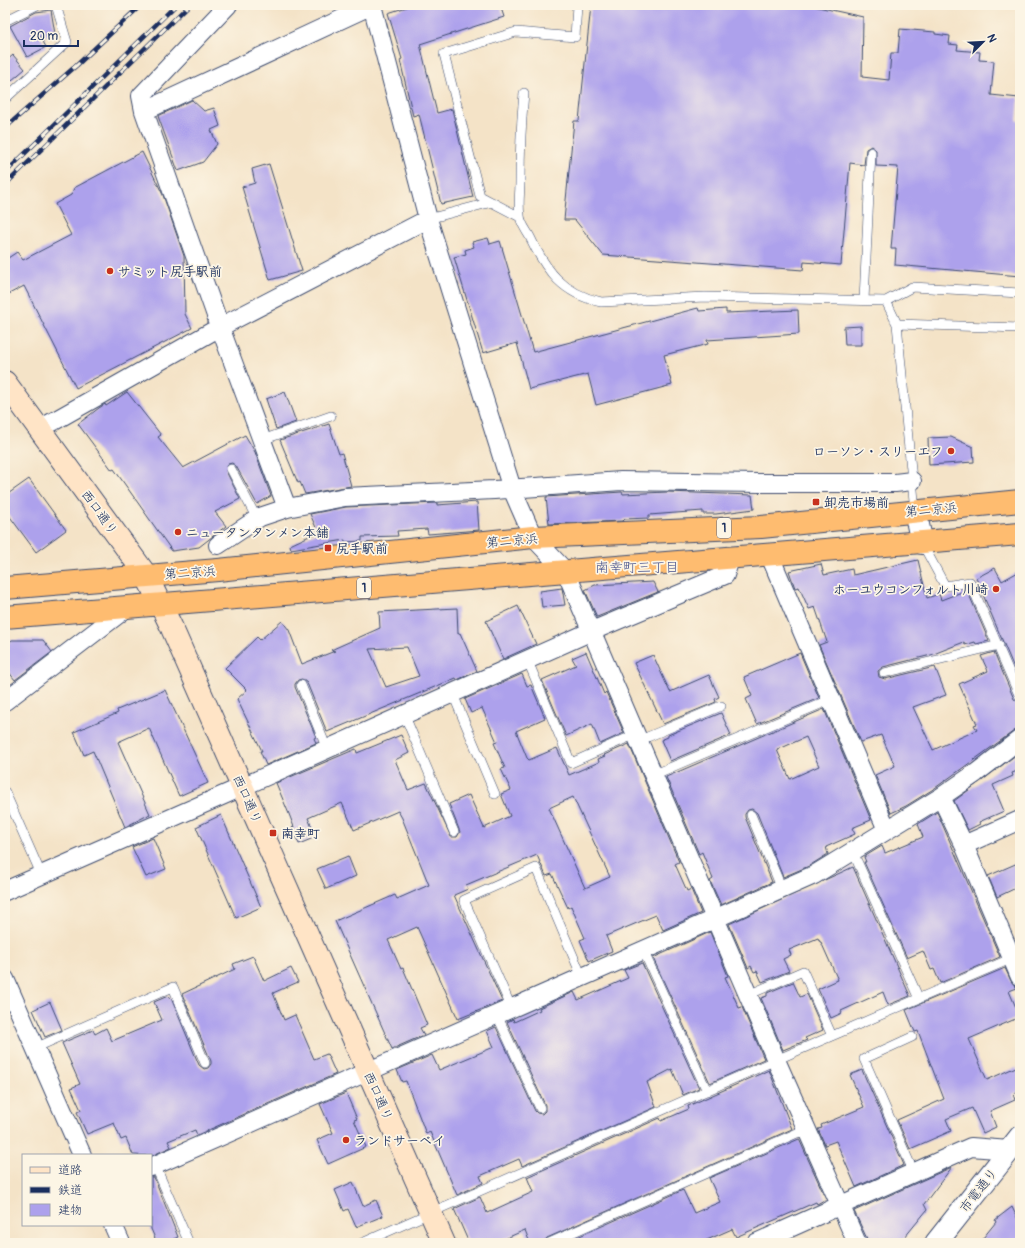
<svg xmlns="http://www.w3.org/2000/svg" width="1025" height="1248" viewBox="0 0 1025 1248" font-family="Pangolin,'Klee One',sans-serif">
<style>
.building{fill:#ada1ec;fill-rule:evenodd}
.lines{fill:none;stroke-linecap:round;stroke-linejoin:round}
.service-casing{stroke:#3c4a6e;stroke-width:10}
.minor-casing{stroke:#3c4a6e;stroke-width:20}
.tertiary-casing{stroke:#3c4a6e;stroke-width:24}
.secondary-casing{stroke:#3c4a6e;stroke-width:24}
.trunk-casing{stroke:#3c4a6e;stroke-width:24}
.service{stroke:#fff;stroke-width:9}
.minor{stroke:#fff;stroke-width:18}
.tertiary{stroke:#fff;stroke-width:22}
.secondary{stroke:#ffe4c6;stroke-width:22}
.trunk{stroke:#febc70;stroke-width:22}
.rail-casing{stroke:#1b2f5e;stroke-width:4.5}
.rail{stroke:#fcf5e5;stroke-width:3;stroke-dasharray:9;stroke-linecap:butt}
.poi-dot{fill:#c8321e;stroke:#fcf5e5;stroke-width:1.5}
.labels{text-anchor:middle;stroke-width:3.5;stroke-linejoin:round;paint-order:stroke}
.shield{fill:#fcf5e5;stroke:#5e6a86;stroke-width:1}
.shield-label{font-size:12px;font-weight:bold;fill:#1b2f5e}
.poi-label{font-size:13px;font-weight:bold;fill:#1b2f5e;stroke:#fcf5e5;text-anchor:start}
.street-label{font-size:13px;fill:#1b2f5e;stroke:#fcf5e5}
.neighbourhood-label{font-size:14px;fill:#4e5790;stroke:#fcf5e5}
</style>
<rect width="100%" height="100%" fill="#fcf5e5"/>
<filter id="ink" filterUnits="userSpaceOnUse"><feTurbulence type="fractalNoise" baseFrequency=".025" numOctaves="2"/><feDisplacementMap in="SourceGraphic" scale="8" xChannelSelector="R" yChannelSelector="G"/><feConvolveMatrix kernelMatrix="1 2 1 2 8 2 1 2 1" color-interpolation-filters="sRGB"/></filter>
<filter id="wash" filterUnits="userSpaceOnUse"><feTurbulence type="fractalNoise" baseFrequency=".012" numOctaves="4" result="noise"/><feDisplacementMap in="SourceGraphic" scale="16" xChannelSelector="R" yChannelSelector="G"/><feGaussianBlur stdDeviation="0.9" result="paint"/><feColorMatrix in="noise" values="0 0 0 0 0 0 0 0 0 0 0 0 0 0 0 0 0 1.4 0 .05"/><feComposite in="paint" operator="in"/></filter>
<g filter="url(#wash)">
<rect width="100%" height="100%" fill="#f4e3c7"/>
<g id="blocks">
<!-- building -->
<path class="building" d="M413,5H500L504,17L420,44L437,113L452,109L473,197L441,204L419,114L413,116L400,60L402,59L388,13Z
M591,5H809L863,17L862,77L889,80L891,53H898L900,29L935,32V34L950,36L949,44L958,45L957,50L980,52L979,60L994,61L991,95L1019,98L1017,121H1020V276L895,265L896,249H891L898,167L876,166V150L871,146L866,149L864,165L850,163L841,265L804,262L803,270L603,255L575,220H564L574,121H579Z
M51,10L55,34L40,36L46,47L27,57L10,26L36,12Z
M13,55L25,69L5,86V62Z
M192,100L204,111L214,108L220,126L211,130L217,144L203,162L178,171L158,116Z
M142,152L163,195L184,256L185,314L192,328L76,388L24,286L5,296V260L17,252L23,260L71,235L55,204L71,195L74,188Z
M269,164L302,271L270,280L242,187L255,183L252,169Z
M488,238L490,244L500,241L533,352L698,308L699,311L726,309V313L798,310L799,334L707,340L708,344L664,355L672,385L596,405L588,374L529,389L517,343L483,353L454,257L466,254L465,250L474,247L472,242Z
M861,326V345H845L844,327Z
M127,392L161,435L158,437L183,468L245,435L255,452L271,496L257,504L236,466L232,463L228,464L226,471L240,499L215,512L226,526L199,547L172,551L114,469L112,470L78,424L99,408L105,404L106,406Z
M285,392L296,422L276,429L266,399Z
M329,424L339,454L342,453L351,486L305,494L300,482L298,483L280,440Z
M951,437L973,447L974,462L929,465L928,438Z
M29,479L66,530L36,552L5,510V496Z
M622,492L623,494L667,492L752,495L754,509L716,514H703V511L649,515V518L625,519L623,521L549,524L546,497Z
M477,502L479,530L428,534L427,529L397,531L398,536L362,537V541L345,542V540L291,549L290,545L318,532L310,514L346,507L437,503V505Z
M918,560L927,598L939,594L941,600L967,590L989,641L976,644L975,642L965,645L964,642L931,655L883,667L878,671L879,677L885,679L935,667L946,695L913,707L933,750L977,730L974,725L977,724L959,684L988,671L981,656L994,652L1014,699L1020,703V729L1014,731L935,788L906,806L891,813L875,775L895,766L881,735L861,742L819,645L827,642L815,607L809,609L799,587L795,588L789,571L821,564L824,575L852,569L853,575Z
M995,568L1002,581L1020,571V682L976,578Z
M653,582L658,592L597,617L585,590L595,585Z
M562,588L565,605L542,607L540,591Z
M518,606L536,644L503,659L486,621Z
M457,608L458,634L460,633L477,671L457,680L456,678L327,732L307,683L302,679L298,680L295,684V687L316,737L314,738L316,743L266,765L260,751H262L237,699L247,690L225,668L257,637L260,640L282,621L289,630L302,664L335,651L331,650L380,628L379,612ZM407,647L419,676L386,687L369,649Z
M12,640H43L52,652L15,680L5,667V645Z
M586,652L604,694L606,692L624,733L600,744L592,724L566,736L542,680L576,665L572,658Z
M800,653L819,698L757,724L746,699L752,696L744,677Z
M653,655L670,692L709,675L719,697L715,699L716,702L663,724L634,663Z
M522,674L527,686L531,685L545,718L516,731L527,758L529,760L557,748L569,775L599,762L598,759L605,756L604,755L629,744L679,862L675,864L687,891L691,889L701,913L663,930L656,915L606,936L612,951L589,961L580,940L585,938L571,906L568,908L552,874L546,876L537,855L466,885L468,889L454,895L502,1001L458,1019L417,927L388,940L401,969L403,968L427,1025L420,1028L424,1035L392,1049L335,921L395,895L397,899L429,885L402,818L398,811L354,830L342,803L308,818L316,837L299,844L292,828L294,827L289,814L276,783L356,749L357,753L401,735L409,753L395,760L408,790L426,783L451,837H457L460,832L449,804L469,795L484,828L510,816L501,794L511,790L501,769L505,768L494,743L497,742L482,708L471,713L465,699ZM573,797L610,877L585,888L549,808Z
M165,690L208,783L179,796L149,728L118,742L150,814L125,827L93,751L84,755L74,732L118,713L117,710Z
M824,709L871,820L852,828L855,834L826,847L828,854L809,866L783,877L757,813L752,809L748,810L745,814V817L772,882L721,905L710,881L713,879L702,852L699,854L666,777ZM806,737L819,766L790,779L777,750Z
M721,713L731,735L670,761L661,740L668,737V735Z
M1020,752V770L1012,773L1013,776L993,785L1004,811L979,822L980,824L968,830L954,801Z
M937,812L1000,957L940,983L934,969L931,970L923,951L907,958L864,862H866L864,857L882,846L885,853L923,837L918,824Z
M221,815L261,907L236,918L196,827Z
M153,838L166,869L146,877L132,847Z
M348,856L356,876L326,889L317,869Z
M1020,862V886L997,897L988,876Z
M853,867L910,996L888,1005L883,992L841,1011L842,1013L831,1018L818,989L838,980L821,942H820L818,938L789,950L791,955L783,959L789,971L762,982L757,971L754,972L751,966L748,968L729,924Z
M710,932L728,976L725,977L739,1008L742,1007L764,1059L710,1083L653,958Z
M253,956L264,981L291,968L298,982L273,993L284,1020L295,1015L314,1059L327,1054L336,1074L197,1135L195,1130L168,1141L171,1147L151,1156L133,1155L126,1138L121,1140L114,1123L87,1134L77,1112L81,1110L71,1088L80,1084L62,1043L93,1030L95,1034L106,1028L112,1041L162,1020L154,1002L168,996L170,999L171,998L199,1065L204,1069L208,1068L211,1064V1061L182,994L235,969L233,964Z
M642,963L699,1088L683,1095L672,1069L647,1082L656,1107L522,1166L519,1159L480,1176L483,1183L457,1195L430,1132L426,1134L406,1081L402,1082L397,1070L432,1055L439,1070L494,1047L487,1031L496,1027L535,1111L537,1113L542,1114L545,1111V1105L507,1022L513,1019L514,1022L540,1010L539,1008L574,992L578,1000L628,978L624,970Z
M1005,968L1011,981L1017,988L1009,991L1020,1017L969,1039L987,1080L1016,1067L1020,1077V1091L1013,1094L1015,1100L990,1111L996,1127L983,1133L972,1108L946,1119L951,1131L910,1149L897,1120L944,1099L918,1031L915,1032L906,1010Z
M793,982L800,997L807,994L823,1030L805,1038L807,1040L783,1050L761,998L767,996V993Z
M50,1002L62,1030L45,1037L33,1010Z
M769,1070L792,1129L547,1238L543,1243H530L525,1230L495,1243H469L454,1209L480,1197L487,1213L533,1192L527,1177L660,1118L661,1121L689,1109L688,1106Z
M862,1070L904,1165L856,1187L836,1141L825,1145L818,1129L822,1128L821,1125L864,1107L850,1075Z
M346,1093L357,1119L354,1120L366,1147L328,1164L317,1140L333,1133L320,1104Z
M799,1139L826,1199L817,1204L816,1202L736,1237L732,1229L700,1243H564L683,1190L694,1213L720,1202L709,1178Z
M952,1167L924,1204L927,1210L900,1243H869L854,1211Z
M151,1177H154L178,1237L165,1243H157L151,1229Z
M353,1182L363,1206L376,1200L383,1216L356,1227L348,1209L344,1211L335,1190Z
M1012,1207L1020,1224V1243H979L996,1222L995,1220Z"/>
</g>
</g>
<g filter="url(#ink)">
<use href="#blocks" fill-opacity="0" stroke="#3c4a6e" stroke-width="1"/>
<g class="lines">
<!-- service casing -->
<g class="service-casing">
<path id="service" d="M5,21L37,5
M524,93C521,123 520,152 520,182C520,193 518,205 520,215C520,223 527,231 530,237C546,271 563,294 601,302L705,297L886,301L912,287L1020,293
M5,99L67,42L56,5
M520,217L480,196L444,54L516,32L575,37L577,5
M428,219L492,202
M864,300L871,152
M886,301L897,324L915,511
M897,324L1020,328
M262,440L331,416
M231,469L257,519
M922,543L945,586L970,582L1020,697
M527,659L571,763L636,734
M884,673L999,645
M301,685L327,749
M452,692L495,794
M404,714L454,832
M638,741L721,706
M653,775L832,699
M5,792L41,874
M751,815L782,889
M853,852L919,999
M643,950L707,1091
M748,995L803,971L832,1036
M512,1009L464,900L536,868L582,977
M497,1015L540,1108
M912,1037L864,1059L914,1173
M35,1048L173,987L205,1063
M155,1165L189,1243
M362,1243L776,1060L1015,957
M549,1243L806,1129"/>
</g>
<!-- minor casing -->
<g class="minor-casing">
<path id="minor" d="M228,5L141,96L144,111L220,327L287,508
M144,111L372,5L428,219L512,489L533,537L566,572L776,1060L857,1243
M40,429L220,327L428,219
M218,545L260,517L287,508L345,497L494,490L621,481L759,483H895L912,481
M770,556L887,830
M5,701L129,606
M941,797L964,845L1020,977
M964,845L1020,820
M5,891L242,787L592,631L725,575L730,559
M5,979L82,1155
M151,1167L814,875L941,797L976,773L1020,739
M113,1225L121,1243
M756,1243L971,1147L1009,1150"/>
</g>
<!-- tertiary casing -->
<g class="tertiary-casing">
<path id="tertiary" d="M915,511L922,543
M936,1243L1020,1137"/>
</g>
<!-- secondary casing -->
<g class="secondary-casing">
<path id="secondary" d="M5,382L146,575L171,626L444,1243"/>
</g>
<!-- trunk casing -->
<g class="trunk-casing">
<path id="trunk" d="M5,588L218,570L533,537L761,527L1020,501
M5,617L1020,534"/>
</g>
<!-- service -->
<use href="#service" class="service"/>
<!-- minor -->
<use href="#minor" class="minor"/>
<!-- tertiary -->
<use href="#tertiary" class="tertiary"/>
<!-- secondary -->
<use href="#secondary" class="secondary"/>
<!-- trunk -->
<use href="#trunk" class="trunk"/>
<!-- rail casing -->
<g class="rail-casing">
<path id="rail" d="M5,128L77,65L141,5
M5,173L176,5
M5,185L189,5"/>
</g>
<!-- rail -->
<use href="#rail" class="rail"/>
</g>
</g>
<!-- markers -->
<g class="poi-dot">
<circle cx="110" cy="271" r="4"/>
<circle cx="951" cy="451" r="4"/>
<rect x="812" y="498" width="8" height="8" rx="2"/>
<circle cx="178" cy="532" r="4"/>
<rect x="324" y="544" width="8" height="8" rx="2"/>
<circle cx="996" cy="589" r="4"/>
<rect x="269" y="829" width="8" height="8" rx="2"/>
<circle cx="346" cy="1140" r="4"/>
</g>
<g class="labels">
<!-- shield labels -->
<g class="shield">
<rect x="717" y="518" width="14" height="20" rx="3"/>
<rect x="357" y="578" width="14" height="20" rx="3"/>
</g>
<g class="shield-label">
<text x="724" y="532">1</text>
<text x="364" y="592">1</text>
</g>
<!-- poi labels -->
<g class="poi-label">
<text x="118" y="276">サミット尻手駅前</text>
<text x="943" y="456" text-anchor="end">ローソン・スリーエフ</text>
<text x="824" y="507">卸売市場前</text>
<text x="186" y="537">ニュータンタンメン本舗</text>
<text x="336" y="553">尻手駅前</text>
<text x="988" y="594" text-anchor="end">ホーユウコンフォルト川崎</text>
<text x="281" y="838">南幸町</text>
<text x="354" y="1145">ランドサーベイ</text>
</g>
<!-- street labels -->
<g class="street-label">
<text transform="translate(931 509) rotate(-5)" y="5">第二京浜</text>
<text transform="translate(100 512) rotate(54)" y="5">西口通り</text>
<text transform="translate(512 540) rotate(-5)" y="5">第二京浜</text>
<text transform="translate(190 572) rotate(-4)" y="5">第二京浜</text>
<text transform="translate(248 799) rotate(66)" y="5">西口通り</text>
<text transform="translate(379 1096) rotate(66)" y="5">西口通り</text>
<text transform="translate(978 1190) rotate(-52)" y="5">市電通り</text>
</g>
<!-- neighbourhood labels -->
<g class="neighbourhood-label">
<text x="637" y="572">南幸町三丁目</text>
</g>
</g>
<!-- margin -->
<rect width="1025" height="1248" fill="none" stroke="#fcf5e5" stroke-width="20"/>
<!-- legend -->
<rect x="22" y="1154" width="130" height="72" fill="#fcf5e5" stroke="#a2a6af"/>
<rect x="30" y="1167" width="20" height="6" fill="#ffe4c6" stroke="#a2a6af"/>
<text x="58" y="1174" font-size="12" fill="#1b2f5e">道路</text>
<rect x="30" y="1187" width="20" height="6" fill="#1b2f5e" stroke="#a2a6af"/>
<text x="58" y="1194" font-size="12" fill="#1b2f5e">鉄道</text>
<rect x="30" y="1204" width="20" height="12" fill="#ada1ec" stroke="#a2a6af"/>
<text x="58" y="1214" font-size="12" fill="#1b2f5e">建物</text>
<!-- north arrow -->
<g transform="translate(983 42) rotate(66)" stroke="#fcf5e5" stroke-width="3" paint-order="stroke">
<path d="M0-3L7 15L0 10L-7 15Z" fill="#1b2f5e"/>
<text y="-6" font-size="11" font-weight="bold" text-anchor="middle" fill="#1b2f5e">N</text>
</g>
<!-- scale -->
<path d="M24 40v6h54v-6" fill="none" stroke="#1b2f5e" stroke-width="2"/>
<text x="30" y="40" font-size="12" fill="#1b2f5e" stroke="#fcf5e5" stroke-width="3" paint-order="stroke">20 m</text>
</svg>
